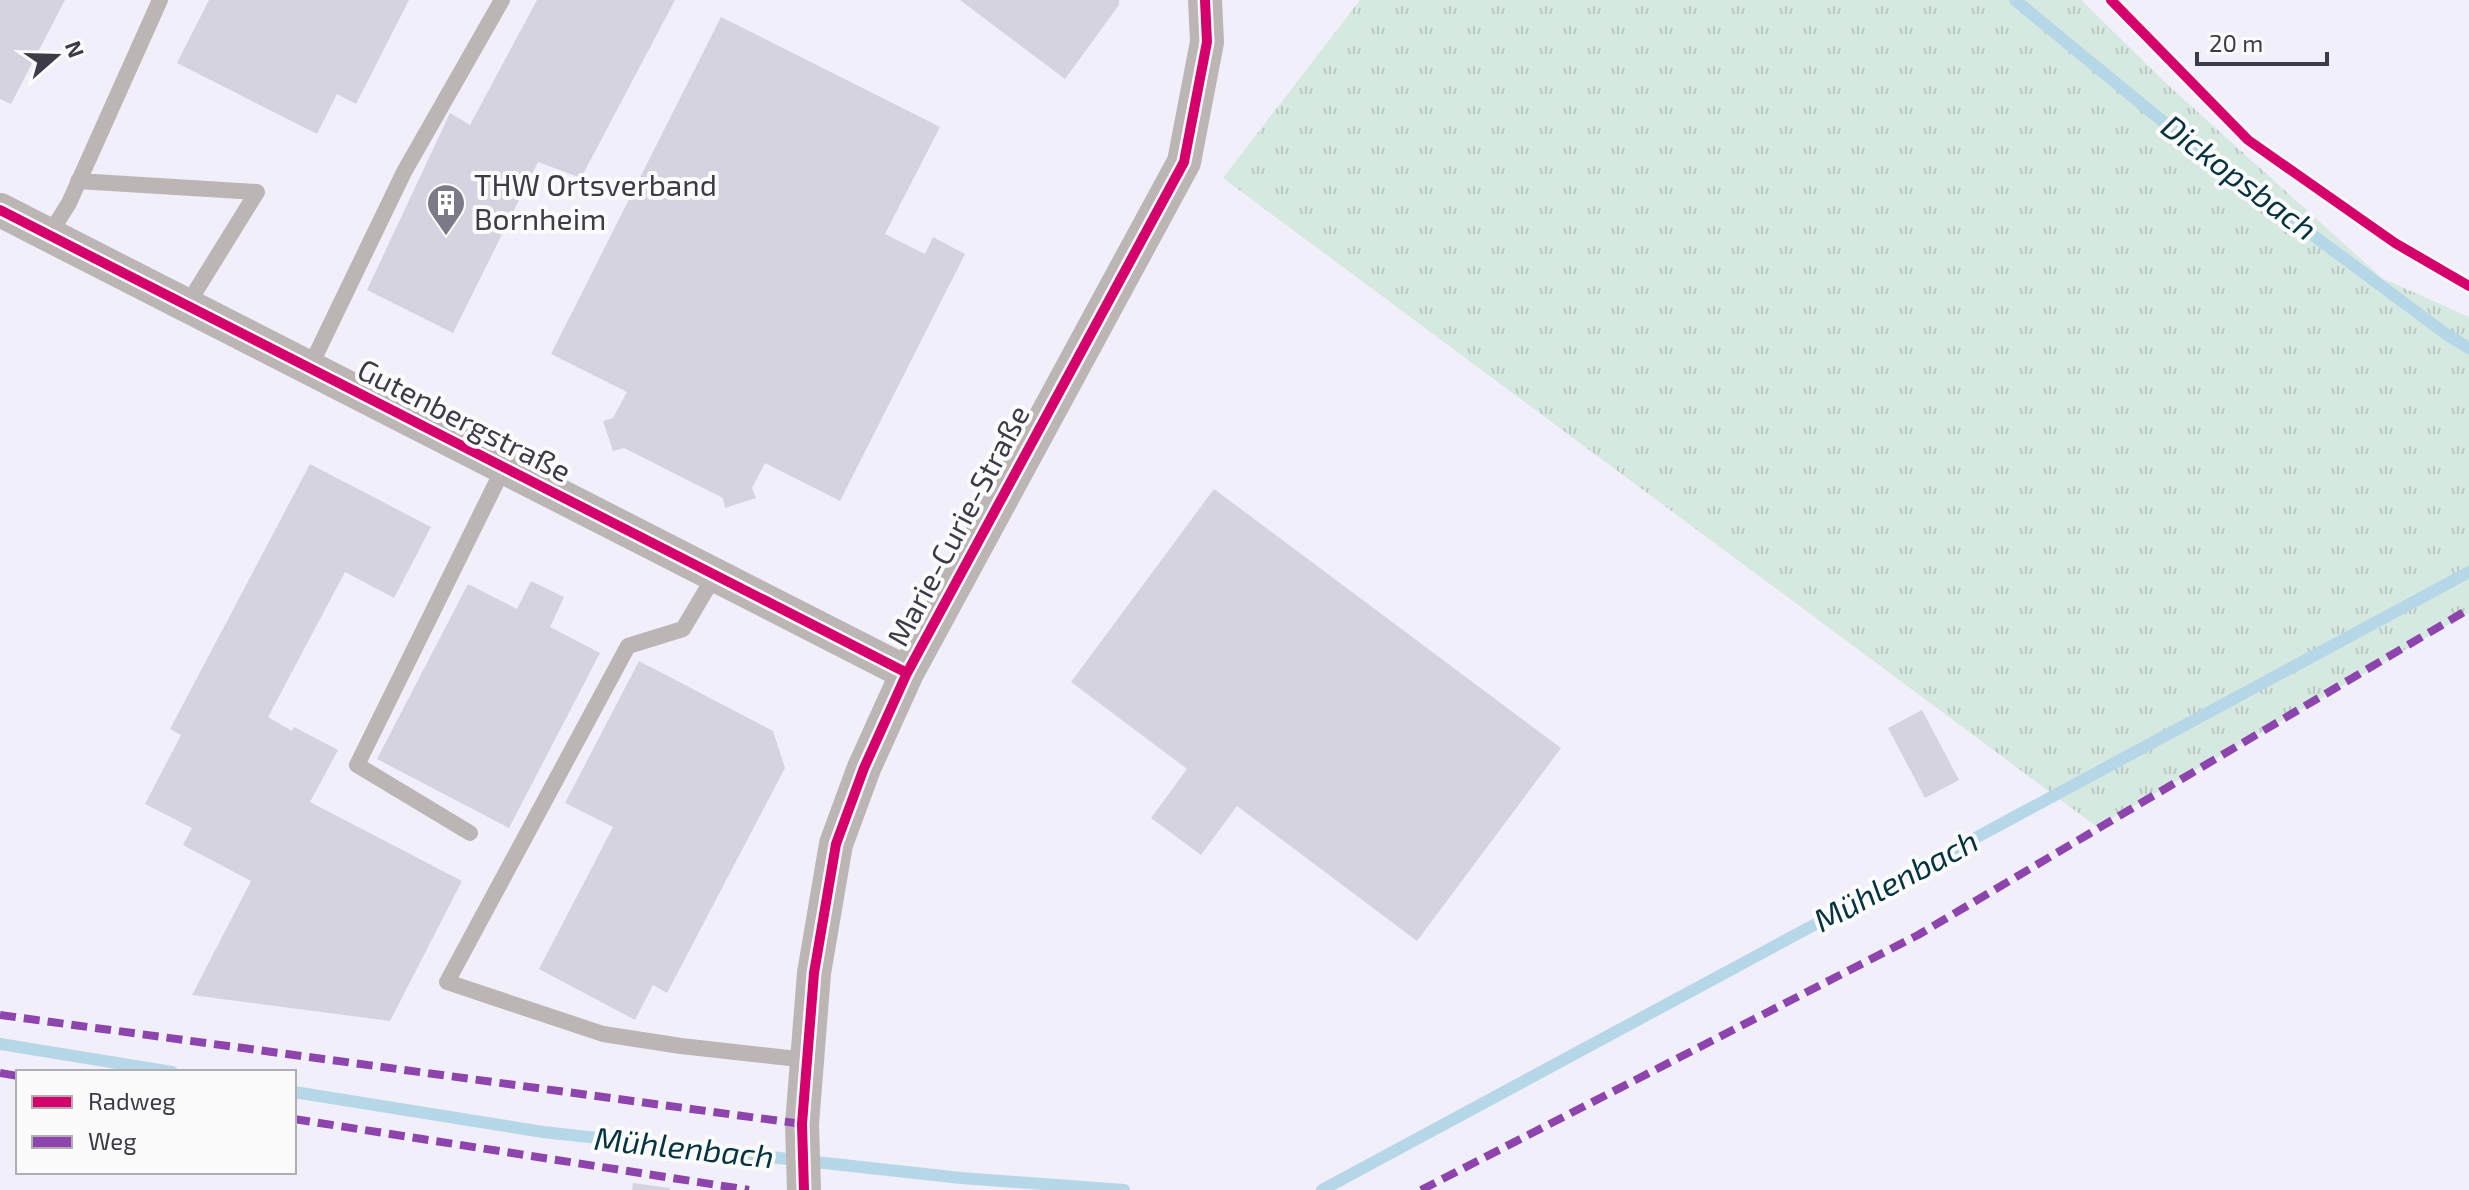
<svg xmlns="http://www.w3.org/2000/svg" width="2469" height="1190" viewBox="0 0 2469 1190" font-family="'Exo 2',sans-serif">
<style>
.grass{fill:url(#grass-tufts)}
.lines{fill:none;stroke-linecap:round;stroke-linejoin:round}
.stream{stroke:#b6d7e7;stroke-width:12}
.building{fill:#d5d3df}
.lane{stroke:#bbb5b4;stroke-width:16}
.street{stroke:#bbb5b4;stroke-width:34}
.quiet{stroke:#8e44ad;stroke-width:8;stroke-dasharray:16 8;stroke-linecap:butt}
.cycleway-casing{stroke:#fbfbfb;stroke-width:15}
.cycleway{stroke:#d6006c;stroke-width:10}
.labels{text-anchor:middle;stroke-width:8;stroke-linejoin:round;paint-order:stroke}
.poi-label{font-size:30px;fill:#3d3b47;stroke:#fbfbfb;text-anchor:start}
.street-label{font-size:30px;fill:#3d3b47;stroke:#fbfbfb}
.water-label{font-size:32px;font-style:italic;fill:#053340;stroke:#fbfbfb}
</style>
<defs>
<pattern id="grass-tufts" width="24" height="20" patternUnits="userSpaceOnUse" patternTransform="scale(2)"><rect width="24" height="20" fill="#d6e9e1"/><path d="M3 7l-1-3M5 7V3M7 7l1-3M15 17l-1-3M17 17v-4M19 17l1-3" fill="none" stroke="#b9c9c2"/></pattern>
</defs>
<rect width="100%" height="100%" fill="#f1effa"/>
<!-- grass -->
<path class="grass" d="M1360,0H2081L2170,87L2382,278L2469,317V613L2097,827L1223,178Z"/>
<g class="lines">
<!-- stream -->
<path class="stream" d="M2015,0L2194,147L2446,334L2469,348
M0,1044L172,1072
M294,1092L543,1132L961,1178L1124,1190
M1322,1190L2469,572"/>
</g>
<!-- building -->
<path class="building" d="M0,0H65L11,104L0,99Z
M209,0H409L356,104L337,94L317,134L177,63Z
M537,0H675L581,178L538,162L453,333L367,290L450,113L470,125Z
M960,0H1119V5L1065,79Z
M721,17L940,127L885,234L925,254L933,237L965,254L840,501L765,463L752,488L756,498L725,508L723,498L624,448L613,451L603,421L613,418L627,392L551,354Z
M310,464L431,527L394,598L345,572L268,717L292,731L294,727L338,750L310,802L462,881L390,1021L192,995L251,881L183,845L192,828L145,804L181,735L170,729Z
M1214,489L1561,748L1417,941L1237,806L1201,855L1151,818L1187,769L1071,682Z
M531,581L564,597L550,627L600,653L509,828L377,759L468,584L517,609Z
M639,661L773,731L785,768L667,993L653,985L635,1020L539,969L613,827L565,803Z
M1922,710L1959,780L1925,798L1888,728Z
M633,1183L670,1188V1190H632Z"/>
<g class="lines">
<!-- lane -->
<path class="lane" d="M78,181L257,192L187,305
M49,235L69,203L160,0
M309,369L404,172L502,0
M715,575L683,629L628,646L447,982L603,1034L681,1046L807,1060
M470,833L357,765L504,467"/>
<!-- street -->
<path class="street" d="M0,210L907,673
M804,1190L802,1124L814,973L836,844L864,768L907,673L1184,162L1207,42L1205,0"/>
<!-- quiet -->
<path class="quiet" d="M0,1015L802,1124
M0,1073L18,1076
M294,1119L749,1190
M1421,1190L1918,935L2469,609"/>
<!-- cycleway casing -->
<g class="cycleway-casing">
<path id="cycleway" d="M2111,0L2248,140L2395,243L2469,286
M0,210L907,673
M804,1190L802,1124L814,973L836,844L864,768L907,673L1184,162L1207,42L1205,0"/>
</g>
<!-- cycleway -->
<use href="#cycleway" class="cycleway"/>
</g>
<!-- icons -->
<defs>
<g id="building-pin" transform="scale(2)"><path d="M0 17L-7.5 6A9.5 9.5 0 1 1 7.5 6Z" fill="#7c7a86" stroke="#fbfbfb"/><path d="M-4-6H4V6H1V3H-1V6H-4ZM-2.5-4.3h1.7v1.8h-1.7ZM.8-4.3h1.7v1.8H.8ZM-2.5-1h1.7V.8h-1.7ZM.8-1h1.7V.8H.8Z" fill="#fff"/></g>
</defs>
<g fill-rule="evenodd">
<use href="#building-pin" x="446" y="203"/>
</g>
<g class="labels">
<!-- poi labels -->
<g class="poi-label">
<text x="474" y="196">THW Ortsverband<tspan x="474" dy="34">Bornheim</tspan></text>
</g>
<!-- street labels -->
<g class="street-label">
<text transform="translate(464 421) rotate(27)" y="10">Gutenbergstraße</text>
<text transform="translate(959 526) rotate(-62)" y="10">Marie-Curie-Straße</text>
</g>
<!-- water labels -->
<g class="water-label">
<text transform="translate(2239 178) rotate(37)" y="11">Dickopsbach</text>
<text transform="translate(1896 881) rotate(-28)" y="11">Mühlenbach</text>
<text transform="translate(684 1148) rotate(6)" y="11">Mühlenbach</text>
</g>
</g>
<!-- legend -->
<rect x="16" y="1070" width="280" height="104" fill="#fbfbfb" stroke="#afaeb3" stroke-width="2"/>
<rect x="32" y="1096" width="40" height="12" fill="#d6006c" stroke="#afaeb3" stroke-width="2"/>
<text x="88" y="1110" font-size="24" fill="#3d3b47">Radweg</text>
<rect x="32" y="1136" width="40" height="12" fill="#8e44ad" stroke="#afaeb3" stroke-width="2"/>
<text x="88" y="1150" font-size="24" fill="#3d3b47">Weg</text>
<!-- north arrow -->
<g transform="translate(56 56) rotate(70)" stroke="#fbfbfb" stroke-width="6" paint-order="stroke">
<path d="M0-6L14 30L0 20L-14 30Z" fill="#3d3b47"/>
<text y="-12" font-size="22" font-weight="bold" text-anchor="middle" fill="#3d3b47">N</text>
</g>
<!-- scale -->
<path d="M2197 52v12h130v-12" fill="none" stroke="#3d3b47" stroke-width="4"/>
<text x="2209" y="52" font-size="24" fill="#3d3b47" stroke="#fbfbfb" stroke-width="6" paint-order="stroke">20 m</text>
</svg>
